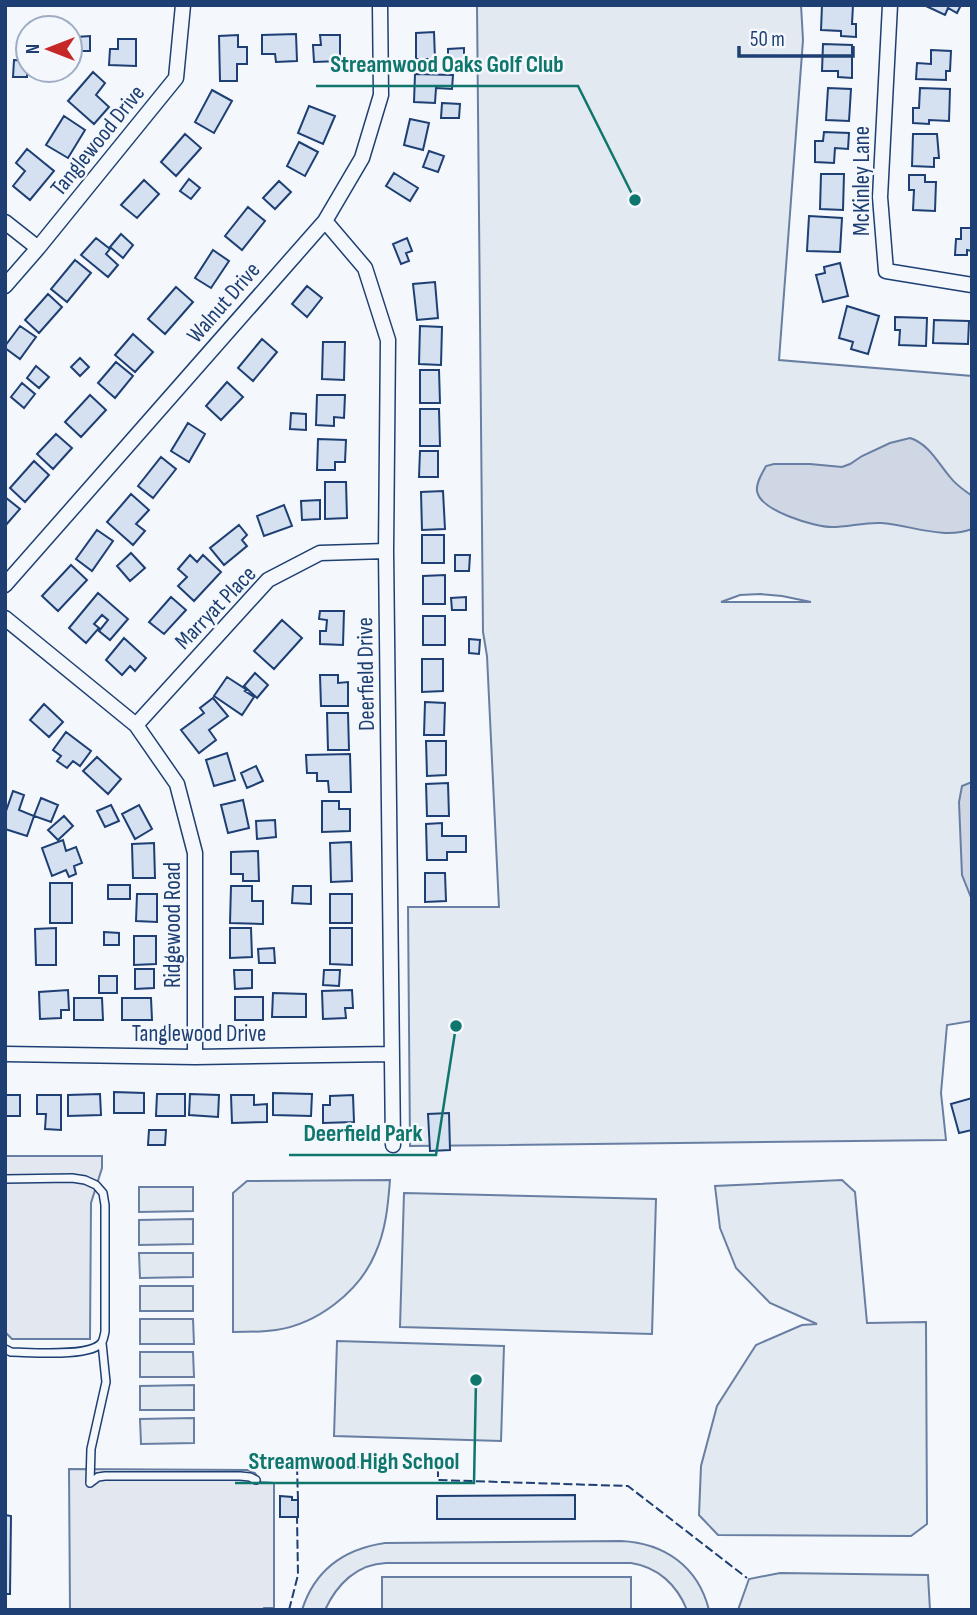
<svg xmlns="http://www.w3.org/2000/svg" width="977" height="1615" viewBox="0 0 977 1615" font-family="'Sofia Sans Condensed',sans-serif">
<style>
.green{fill:#e3e9f0;stroke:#687fa3;stroke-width:2;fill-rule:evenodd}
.parking{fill:#e3e8f0;stroke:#687fa3;stroke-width:2}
.water{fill:#cfd7e4;stroke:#687fa3;stroke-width:2}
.building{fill:#d5e0f0;stroke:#1d3f73;stroke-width:2}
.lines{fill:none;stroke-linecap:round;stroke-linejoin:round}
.lane-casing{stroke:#1d3f73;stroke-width:10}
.street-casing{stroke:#1d3f73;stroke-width:17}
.lane{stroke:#f4f7fb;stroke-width:7}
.street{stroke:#f4f7fb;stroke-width:14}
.fence{stroke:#1d3f73;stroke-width:2;stroke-dasharray:9 3.5;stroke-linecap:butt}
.labels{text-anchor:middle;stroke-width:5;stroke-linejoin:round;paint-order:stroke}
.street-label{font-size:23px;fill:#1d3f73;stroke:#f4f7fb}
.leader{fill:none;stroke:#0f766e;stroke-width:2.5}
.callout-dot{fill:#0f766e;stroke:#f4f7fb;stroke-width:2.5}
.callout-label{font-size:24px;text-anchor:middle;font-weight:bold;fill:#0f766e;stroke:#f4f7fb;stroke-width:5;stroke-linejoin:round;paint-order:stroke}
</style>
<rect width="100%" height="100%" fill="#f4f7fb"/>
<!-- green -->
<path class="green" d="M477,5H801L803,40L779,360L972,376V1021L947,1025L941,1093L946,1140L410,1146L408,907H499L487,656L483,632ZM760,594L782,596L811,602H721L740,595Z
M390,1180C388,1205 386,1230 375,1254C359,1292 317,1324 276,1330C262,1332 247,1332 233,1332V1193L247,1181Z
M842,1180L855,1192L867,1323L926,1322L927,1524L911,1536L718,1535L699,1515L701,1466L717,1406L756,1345L802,1325L817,1324L770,1303L736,1268L720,1228L715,1186Z
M139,1187H193V1211L139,1212Z
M404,1193L656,1199L652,1334L400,1327Z
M193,1219V1244L139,1245V1220Z
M139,1253H193V1277L140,1278Z
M140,1286H193V1311H140Z
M140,1319H193L194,1344H140Z
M337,1341L504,1346L501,1441L334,1436Z
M140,1352H193L194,1377H140Z
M194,1385V1410H140V1386Z
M194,1418V1443L141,1444L140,1419Z
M621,1541C664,1543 698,1566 709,1610H687C677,1585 658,1567 631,1563H386C357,1564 337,1584 325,1610H302C315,1569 344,1549 385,1543Z
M780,1573L928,1575L930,1610H738L749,1579Z
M382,1577H631V1610H382Z"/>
<!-- parking -->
<path class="parking" d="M5,1156H102V1168L91,1203L90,1339H12L5,1332Z
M69,1469L248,1470L255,1473L261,1482L274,1483V1608H264L261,1610H70Z"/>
<!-- water -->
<path class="water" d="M910,438C929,444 938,463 950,477C956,485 964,490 972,496V529C943,540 911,525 881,523C865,522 848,527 832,527C815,527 760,511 757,491C756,482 762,474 766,466L774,464H810L842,467L850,464L862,456L890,443Z
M972,782V900L962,875L959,802L962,786Z"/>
<!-- building -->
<path class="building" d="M822,5H853L852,24H856V37L841,36V31L821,30Z
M961,5L957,13L948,8L945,15L926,6Z
M434,32L435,59H416V33Z
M296,34L297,61L276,62L275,54H262V35Z
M238,35V47H247V64H237V81H220L219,36Z
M320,35H340V61L314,62L313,45H321Z
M90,36V51H77L76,37Z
M118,39H136V66L109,65L110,49H118Z
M823,44L852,45V78L838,77V71H822Z
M464,48V67H448V49Z
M931,50L951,51L950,71H946V80L916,79L917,63L931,64Z
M14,60L28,61L27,77H13Z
M93,72L105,83L96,95L109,107L94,124L68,101Z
M415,74L453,75L452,89L436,88L435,103L414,102Z
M828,88L851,89L849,121L826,120Z
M920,88L950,89L949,121L929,120V124L913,123V108H919Z
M212,90L232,101L214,133L195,122Z
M442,103L460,104L459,118H441Z
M309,106L335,116L323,144L298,133Z
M64,116L85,130L68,158L46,145Z
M410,119L429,123L423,150L404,145Z
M824,132L849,133L848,149L835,148L834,163L815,162V141H823Z
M185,134L201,148L176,176L161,162Z
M913,134H937L939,158H934V167L912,166Z
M299,142L318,152L305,176L287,166Z
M27,149L54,171L30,200L13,186L25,171L16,163Z
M429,151L444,156L438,172L423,167Z
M394,173L418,188L410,201L386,186Z
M821,174H844L843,210L820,209Z
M909,175H925V182H936L935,211L913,210L914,190H909Z
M189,179L200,188L191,199L180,191Z
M144,180L159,194L137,218L121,205Z
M279,181L291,192L275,209L263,198Z
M248,207L265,221L242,250L225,236Z
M809,216L842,218L840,252L807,251Z
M961,228H972V251L967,250V255H955L956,239H961Z
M121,234L133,245L123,258L110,247Z
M96,238L110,249L106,254L118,265L108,277L81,255Z
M407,238L412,251L406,253L409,261L401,264L393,244Z
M213,250L229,261L211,288L195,278Z
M75,260L91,273L67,302L51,289Z
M840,263L848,296L823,302L816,275L825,273L824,267Z
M435,282L438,318L417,320L413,284Z
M307,286L322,298L307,317L292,304Z
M176,287L193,302L165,334L148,319Z
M48,294L62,307L39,333L25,320Z
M847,306L879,316L868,354L851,349L853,342L839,338Z
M895,317L927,318L926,346L899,345L900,330H895Z
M934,320L969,321L968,344L933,343Z
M20,326L36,337L20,359L5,348V346Z
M420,326L442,327L441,365L419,364Z
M133,334L153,352L135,372L115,355Z
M262,339L277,352L253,381L238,368Z
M323,342H345L344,380L322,379Z
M80,358L89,367L80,376L71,367Z
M116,362L133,376L115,398L98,383Z
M36,366L49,377L39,388L27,378Z
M420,370H439L440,403H420Z
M227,382L243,397L221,420L206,406Z
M22,383L35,394L24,408L11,397Z
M90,395L106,410L81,437L65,422Z
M317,395H345L344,418L334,417V426L316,425Z
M420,409H439L440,446H420Z
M291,413L306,414V430L290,429Z
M188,423L205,434L189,462L171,451Z
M56,434L72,448L53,469L37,454Z
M318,439L346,440L345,462H335V470H317Z
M420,451H438V477H419Z
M161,457L176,469L153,498L138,486Z
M34,461L49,475L25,502L10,488Z
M325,482H346L347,518L325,519Z
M443,491L445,529L422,530L421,492Z
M131,494L149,510L136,524L145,531L133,545L107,522Z
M5,497L20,509L5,526Z
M320,500V519L302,520L301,501Z
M284,505L292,526L264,536L257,516Z
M239,525L247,535L242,540L247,546L224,565L210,548Z
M97,530L113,541L92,571L76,559Z
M422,535H444V563H422Z
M131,553L145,568L130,581L117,566Z
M190,555L197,562L203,555L221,572L194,601L178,586L187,577L178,569Z
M455,555H470L469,571H455Z
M71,565L87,580L58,611L42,596Z
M445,575V604H423V576Z
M98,593L128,619L110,640L99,631L108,620L102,615L94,624L99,628L86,643L69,628Z
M171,597L186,610L164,634L149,622Z
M466,597V610H452L451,598Z
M320,611H344L343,645L320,644V631H326L327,620L319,619Z
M423,616H445V645H423Z
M282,620L302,638L274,669L254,651Z
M124,638L146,658L135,671L130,666L122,675L106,660Z
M469,639L480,640L479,654L469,653Z
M422,659H443V691L422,692Z
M255,673L268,685L257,698L244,686Z
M320,675H338V683L348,682V706H321Z
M227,677L247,690L245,691L254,697L242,715L214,696Z
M213,698L228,716L209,730L216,740L199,753L181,730L204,713L200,708Z
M425,702L445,703L444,735H424Z
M44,704L63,722L49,737L30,720Z
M327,713H348L349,750H328Z
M66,732L91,751L80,766L73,761L67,768L57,761L61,756L53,750Z
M426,741H446V775L427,776Z
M227,753L235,780L214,786L206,760Z
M350,754L351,792H329L328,781H317V773H307L306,755Z
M97,757L121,779L108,794L83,771Z
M256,766L263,781L247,788L241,773Z
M448,783L449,816H427L426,784Z
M13,791L24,795L19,810L34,816L27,836L5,829V814Z
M41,798L58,805L51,822L34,816Z
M243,800L249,828L228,833L221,805Z
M322,801H339V809H350V831L322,832Z
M111,805L119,821L105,827L97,811Z
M139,805L152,829L135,839L122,814Z
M64,816L73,826L58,840L48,830Z
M275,820L276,837L257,839L256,821Z
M442,823V836H466V852H447V860H427L426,824Z
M63,840L66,851L76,847L82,863L74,866L76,874L69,877L66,870L52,876L42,848Z
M351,842L352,881L331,882L330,843Z
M154,843L155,878H133L132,844Z
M258,851L259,881H243V874H231V852Z
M425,873H445L446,901L425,902Z
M50,883H72V923H50Z
M108,885H130V899H108Z
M231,886H252V901H263V924L230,923Z
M293,886H311V904L292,903Z
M137,894H157V922L136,921Z
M330,894H352V923H330Z
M56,928V965H36L35,929Z
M230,928H251L252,957L230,958Z
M330,928H352V965L330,964Z
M104,932L119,933V945H104Z
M134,936H156V964L134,965Z
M274,948L275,963H259L258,949Z
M135,969H154V988L135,989Z
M234,970H252V988L235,989Z
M324,970H340L339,986L323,985Z
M99,976H117V993H99Z
M68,990L69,1010H61V1018L40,1019L39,992Z
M352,990L353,1008H345L346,1018L323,1019L322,991Z
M273,993L306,994V1017H272Z
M235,997H263V1020H235Z
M74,998H102L103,1020H74Z
M122,998H151L152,1020H122Z
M114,1092L144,1093V1113H114Z
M273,1093L312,1094L311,1116L273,1115Z
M100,1094L101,1115L68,1116V1095Z
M157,1094H185V1116H156Z
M190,1094L219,1095L218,1117L189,1115Z
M5,1095H20V1116H5Z
M37,1095H61V1130L45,1129L46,1114H37Z
M231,1095H254V1105L267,1104V1122L232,1123Z
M353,1095L354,1122L323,1123V1105H330V1096Z
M972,1098V1130L959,1133L951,1104Z
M449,1113L450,1150L430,1151L428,1114Z
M149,1130H166L165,1145H148Z
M575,1495V1519H437V1496Z
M280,1496L292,1497V1500H298V1517H280Z
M5,1515L11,1516L10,1594H5Z"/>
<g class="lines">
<!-- lane casing -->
<g class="lane-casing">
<path id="lane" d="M5,1179L72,1178L85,1180L96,1185L103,1193L105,1205V1332C104,1335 104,1339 102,1342C92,1358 28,1352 11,1352L5,1349
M90,1483L98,1477L105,1476H240L250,1477L256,1480
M90,1483L91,1449L106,1382L102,1343"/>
</g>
<!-- street casing -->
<g class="street-casing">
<path id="street" d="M890,5L880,197L886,271L972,285
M325,221L365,268L388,340L386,551L393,1145
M5,222L38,248
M5,286L38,248L176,78L183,5
M5,585L325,221L362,158L381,95L380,5
M5,618L136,725L177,784L195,853V1057
M136,725L268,580L320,553L386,551
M5,1054L195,1057L392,1054"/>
</g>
<!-- lane -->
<use href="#lane" class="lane"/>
<!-- street -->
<use href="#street" class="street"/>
<!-- fence -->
<path class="fence" d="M298,1500L297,1467H438V1480L628,1486L747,1578
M289,1610L298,1575L297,1517"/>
</g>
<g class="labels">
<!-- street labels -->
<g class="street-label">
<text transform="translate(97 140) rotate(-51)" y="8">Tanglewood Drive</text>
<text transform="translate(861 181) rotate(-90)" y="8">McKinley Lane</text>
<text transform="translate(223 302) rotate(-49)" y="8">Walnut Drive</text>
<text transform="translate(215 607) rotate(-46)" y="8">Marryat Place</text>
<text transform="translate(365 674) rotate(-91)" y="8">Deerfield Drive</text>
<text transform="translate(172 925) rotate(-90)" y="8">Ridgewood Road</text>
<text x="199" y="1041">Tanglewood Drive</text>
</g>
</g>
<!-- callouts -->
<path class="leader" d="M635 200L578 86H316M456 1026L436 1155H289M476 1380L474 1483H235"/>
<g class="callout-dot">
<circle cx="635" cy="200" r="7"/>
<circle cx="456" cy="1026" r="7"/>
<circle cx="476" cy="1380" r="7"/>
</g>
<g class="callout-label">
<text x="447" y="72">Streamwood Oaks Golf Club</text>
<text x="363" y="1141">Deerfield Park</text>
<text x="354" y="1469">Streamwood High School</text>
</g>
<!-- border -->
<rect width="977" height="1615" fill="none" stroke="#1d3f73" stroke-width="14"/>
<!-- north arrow -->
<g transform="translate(49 49) rotate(270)"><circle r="33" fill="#f4f7fb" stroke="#9eadc5" stroke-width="2"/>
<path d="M0-5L12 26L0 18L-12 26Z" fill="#c62828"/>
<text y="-10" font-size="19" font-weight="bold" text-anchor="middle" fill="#1d3f73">N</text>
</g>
<!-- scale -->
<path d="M739 46v10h114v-10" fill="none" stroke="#1d3f73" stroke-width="3.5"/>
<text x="750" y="46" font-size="21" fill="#1d3f73" stroke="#f4f7fb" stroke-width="5" paint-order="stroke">50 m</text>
</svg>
